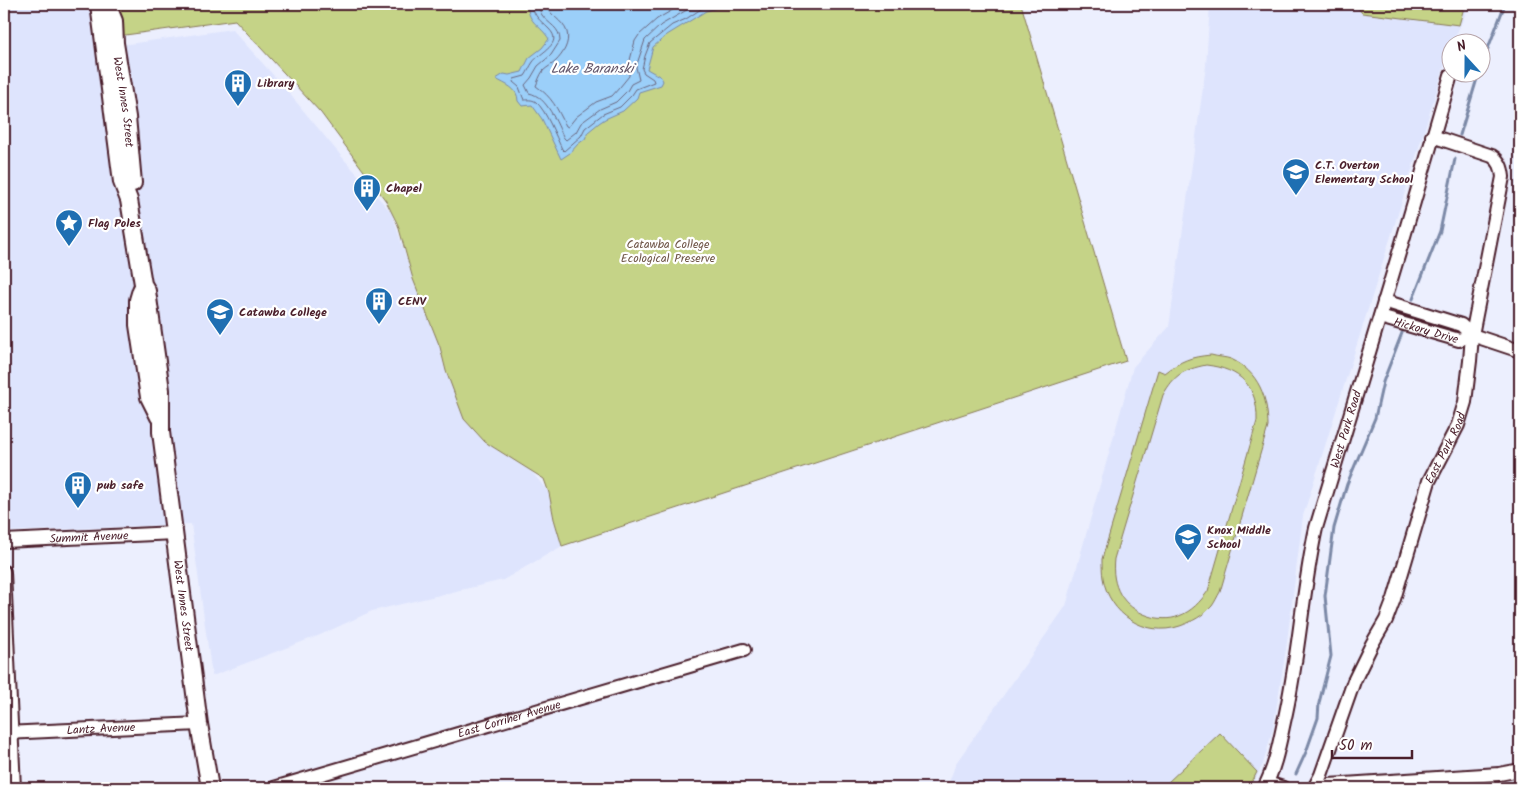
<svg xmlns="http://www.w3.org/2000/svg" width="1524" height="792" viewBox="0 0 1524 792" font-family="Kalam,sans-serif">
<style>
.built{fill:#dee4fd}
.green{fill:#c5d387;stroke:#887959;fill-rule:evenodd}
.water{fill:#9bcff9;stroke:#7b89a7}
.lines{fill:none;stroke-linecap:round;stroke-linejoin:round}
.shore{stroke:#6a657d;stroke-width:1}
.stream{stroke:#7b89a7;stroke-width:3}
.minor-casing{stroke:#4a1f2b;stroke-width:16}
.major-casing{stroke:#4a1f2b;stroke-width:20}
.minor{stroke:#fff;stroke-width:12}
.major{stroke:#fff;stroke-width:16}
.labels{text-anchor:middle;stroke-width:4.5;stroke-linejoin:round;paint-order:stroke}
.poi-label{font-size:12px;font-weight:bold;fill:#4a1f2b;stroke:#fff;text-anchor:start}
.street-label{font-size:12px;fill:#4a1f2b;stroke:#fff}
.park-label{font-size:12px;fill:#6f5547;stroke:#fff}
.water-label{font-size:14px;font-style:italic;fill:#625469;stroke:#fff}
</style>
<rect width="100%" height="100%" fill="#eceffe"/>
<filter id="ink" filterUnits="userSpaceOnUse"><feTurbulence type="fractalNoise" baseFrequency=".02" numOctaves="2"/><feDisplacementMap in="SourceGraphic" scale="10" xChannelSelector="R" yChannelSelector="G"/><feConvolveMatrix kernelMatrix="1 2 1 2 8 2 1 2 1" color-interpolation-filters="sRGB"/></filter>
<g filter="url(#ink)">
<!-- built -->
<path class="built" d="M4,4H96L94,49L232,29L283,86L342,157L392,213L413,279L440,347L446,371L485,442L532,472L549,493L554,519L562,546L503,580L372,611L320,635L212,676L191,524L4,532Z
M1210,4H1470L1453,42H1452L1303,516L1286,649L1273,729L1263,764L1251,788H947L956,763L1066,606L1133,367L1169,327L1206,66Z"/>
<!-- green -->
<path class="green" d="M112,4H1021L1126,361L562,546L554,519L549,493L544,479L485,442L464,419L446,371L440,347L413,279L398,225L386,201L321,113L235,20L118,36Z
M1355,4H1465L1459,25L1362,13Z
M1211,355C1218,357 1225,357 1231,359C1259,372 1268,398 1268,427L1220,592C1217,597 1215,602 1212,606C1204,615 1192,622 1180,626C1145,638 1109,614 1103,578C1102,572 1102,565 1102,559L1158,370L1165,373C1182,360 1190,357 1211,355ZM1206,365C1240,369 1258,386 1257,421L1208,591C1200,602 1192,611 1179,616C1170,620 1158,619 1149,616C1122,607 1111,586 1114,559L1163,395C1175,374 1183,370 1206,365Z
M1220,733L1257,772L1253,780L1244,788H1172L1167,783Z"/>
<!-- water -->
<path class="water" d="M527,4H722L717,8L706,11L667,35L653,47L647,69L661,77L663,81L661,85L639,92L637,98L623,111L605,119L599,123L588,132L585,139L578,144L570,153L561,159L542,119L532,105L522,106L518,101C518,88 506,85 496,79L504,74L509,75L522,72L529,58L542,48L549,39C540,24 529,25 527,4Z"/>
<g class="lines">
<!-- shore -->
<path class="shore" d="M531,4C536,19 538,18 549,29C564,44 540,52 533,62C530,66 528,72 525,76L514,79L513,82L519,87L524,100C527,100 532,99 536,102C546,110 556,137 562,149L564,151L581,136L585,128L603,114L620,107L632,95L636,89L654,82L653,79L644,73L642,69L645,56L650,43L672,25L686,19L704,7L713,4
M538,4C539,8 540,12 542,15C549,25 560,27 560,41L551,55L538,66L531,78L525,85L529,93C548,97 556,123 564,138L566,140L576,132L581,123L600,109L616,102L627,91L631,84L639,80L636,67L645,40L661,25L697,4
M546,4C549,16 563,20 567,32C570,43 563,54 556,61C552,65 547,67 543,71C540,75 538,81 536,86C552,97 557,108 566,126L568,127L576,117L596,102L612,96L620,87L629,76V64L635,41L639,35L657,19L683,4"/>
<!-- stream -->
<path class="stream" d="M1482,64L1505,4
M1460,135L1479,72
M1413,299L1440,231L1455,159
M1296,774L1306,752L1318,718L1319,703L1331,656L1325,596L1334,528L1347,484L1375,418L1383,382L1402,333"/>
<!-- minor casing -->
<g class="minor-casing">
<g id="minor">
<path id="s1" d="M1380,317L1459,340L1472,335L1461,325L1384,301"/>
<path d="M1472,335L1520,351"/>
<path id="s2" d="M4,541L175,533"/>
<path d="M4,572L14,788"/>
<path id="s3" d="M5,733L199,724"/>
<path d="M1267,783L1283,788"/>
<path id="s4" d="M274,788L744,650"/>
<path id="s5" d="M1264,788C1275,768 1279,745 1284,722C1299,658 1302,592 1316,528L1402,243L1451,75"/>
<path id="s6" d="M1314,788L1321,775L1354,681L1372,644L1386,620L1394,599L1429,481L1458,425L1465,402L1470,361L1472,335L1503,177C1502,168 1500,161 1492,156L1432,136"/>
<path d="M1320,788L1329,785L1499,774L1520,770"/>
</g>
</g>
<!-- major casing -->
<g class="major-casing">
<g id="major">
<path id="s7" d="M99,4L122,182L129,200L143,284L147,291L161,390V432L199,724L210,788"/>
<path id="s8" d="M107,4L114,21L115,43L127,117L133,183"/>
<path d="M141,290L138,300V325L149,397L159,417"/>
</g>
</g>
<!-- minor -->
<use href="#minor" class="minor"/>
<!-- major -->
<use href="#major" class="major"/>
</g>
</g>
<!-- icons -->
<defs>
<g id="building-pin" transform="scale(1.4375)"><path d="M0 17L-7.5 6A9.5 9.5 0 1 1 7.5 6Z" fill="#1f6fb2" stroke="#fff"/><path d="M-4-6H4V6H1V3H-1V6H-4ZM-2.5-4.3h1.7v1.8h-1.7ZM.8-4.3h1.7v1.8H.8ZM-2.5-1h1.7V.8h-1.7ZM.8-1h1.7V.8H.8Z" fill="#fff"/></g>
<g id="school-pin" transform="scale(1.4375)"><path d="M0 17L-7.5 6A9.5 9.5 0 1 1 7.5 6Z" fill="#1f6fb2" stroke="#fff"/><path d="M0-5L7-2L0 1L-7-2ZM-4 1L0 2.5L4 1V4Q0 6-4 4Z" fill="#fff"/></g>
<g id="sight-pin" transform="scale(1.4375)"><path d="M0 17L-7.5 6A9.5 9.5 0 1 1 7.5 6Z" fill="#1f6fb2" stroke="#fff"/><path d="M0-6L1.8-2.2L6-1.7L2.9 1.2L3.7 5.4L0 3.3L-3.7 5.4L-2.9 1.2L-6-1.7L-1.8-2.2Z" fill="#fff"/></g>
<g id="university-pin" transform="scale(1.4375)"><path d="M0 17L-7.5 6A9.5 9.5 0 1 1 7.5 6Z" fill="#1f6fb2" stroke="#fff"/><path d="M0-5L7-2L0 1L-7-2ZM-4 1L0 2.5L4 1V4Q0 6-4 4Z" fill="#fff"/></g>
</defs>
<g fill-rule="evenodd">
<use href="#building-pin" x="238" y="83"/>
<use href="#school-pin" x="1296" y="172"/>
<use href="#building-pin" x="367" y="188"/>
<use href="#sight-pin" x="69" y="223"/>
<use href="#building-pin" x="379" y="301"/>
<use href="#university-pin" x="220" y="312"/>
<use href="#building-pin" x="78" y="485"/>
<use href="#school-pin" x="1188" y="537"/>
</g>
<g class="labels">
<!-- poi labels -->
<g class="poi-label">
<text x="257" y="87">Library</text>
<text x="1315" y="169">C.T. Overton<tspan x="1315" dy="14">Elementary School</tspan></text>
<text x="386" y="192">Chapel</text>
<text x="88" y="227">Flag Poles</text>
<text x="398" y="305">CENV</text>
<text x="239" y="316">Catawba College</text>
<text x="97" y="489">pub safe</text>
<text x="1207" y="534">Knox Middle<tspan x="1207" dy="14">School</tspan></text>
</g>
<!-- street labels -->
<g class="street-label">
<text dy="4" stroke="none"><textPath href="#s8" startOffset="100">West Innes Street</textPath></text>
<text dy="4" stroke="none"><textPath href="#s1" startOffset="48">Hickory Drive</textPath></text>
<text dy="4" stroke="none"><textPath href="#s5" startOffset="369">West Park Road</textPath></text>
<text dy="4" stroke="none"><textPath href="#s6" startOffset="366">East Park Road</textPath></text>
<text dy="4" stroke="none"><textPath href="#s2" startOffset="85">Summit Avenue</textPath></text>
<text dy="4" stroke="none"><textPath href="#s7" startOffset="609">West Innes Street</textPath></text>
<text dy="4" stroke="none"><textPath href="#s4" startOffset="245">East Corriher Avenue</textPath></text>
<text dy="4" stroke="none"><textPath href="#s3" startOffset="96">Lantz Avenue</textPath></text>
</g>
<!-- park labels -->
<g class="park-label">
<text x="668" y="248">Catawba College<tspan x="668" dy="14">Ecological Preserve</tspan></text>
</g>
<!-- water labels -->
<g class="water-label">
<text x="592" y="73">Lake Baranski</text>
</g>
</g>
<!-- margin -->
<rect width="1524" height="792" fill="none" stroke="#fff" stroke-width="20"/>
<rect x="10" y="10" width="1504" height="772" fill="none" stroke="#4a1f2b" stroke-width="2" filter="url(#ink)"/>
<!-- north arrow -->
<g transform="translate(1466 58) rotate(339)"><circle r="24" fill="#ffffff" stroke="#b7a5aa"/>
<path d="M0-4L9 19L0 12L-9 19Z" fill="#1f6fb2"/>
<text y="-8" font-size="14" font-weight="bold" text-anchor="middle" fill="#4a1f2b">N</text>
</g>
<!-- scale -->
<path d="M1332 750v8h80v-8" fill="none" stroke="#4a1f2b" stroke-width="2.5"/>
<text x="1339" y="750" font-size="15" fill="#4a1f2b" stroke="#ffffff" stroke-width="4" paint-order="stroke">50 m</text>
</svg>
